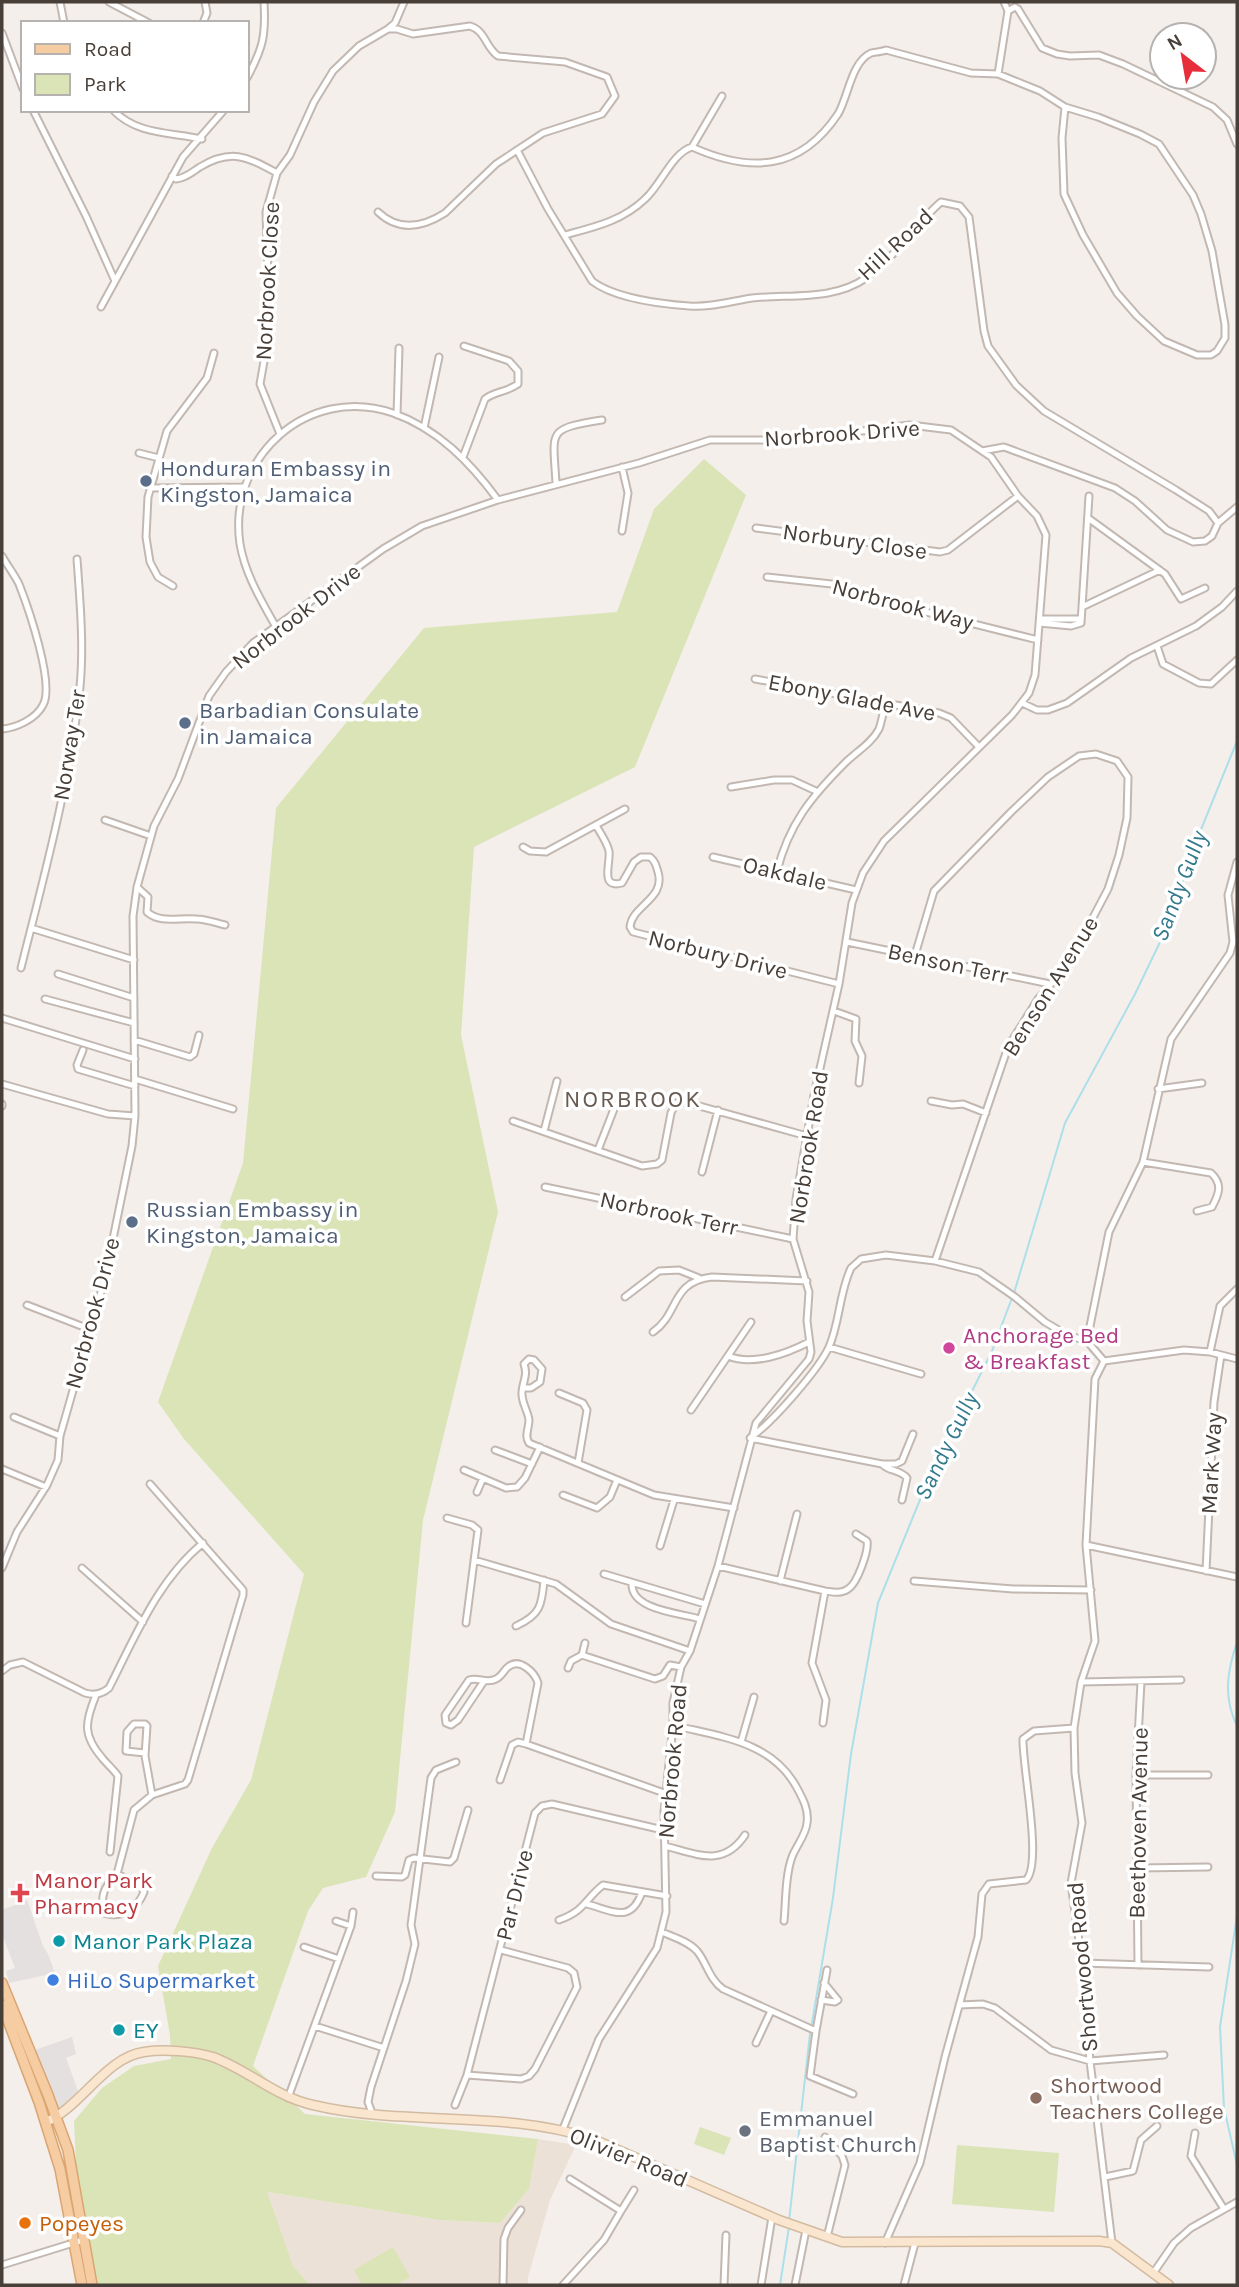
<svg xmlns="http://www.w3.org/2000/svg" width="1239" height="2287" viewBox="0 0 1239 2287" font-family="Karla,sans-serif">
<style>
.education{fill:#ece1d6}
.green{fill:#dae4b7}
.parking{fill:#e3e0df}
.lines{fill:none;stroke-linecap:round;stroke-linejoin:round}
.stream{stroke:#addfeb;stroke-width:2}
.street-casing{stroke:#c2b8b1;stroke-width:9}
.secondary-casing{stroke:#d2bba0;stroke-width:11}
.primary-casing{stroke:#daa573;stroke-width:12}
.street{stroke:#fff;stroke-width:5}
.secondary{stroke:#fae6cf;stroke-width:8}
.primary{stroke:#f6cca2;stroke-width:9}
.service-dot{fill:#5c6f8a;stroke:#fff;stroke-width:2.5}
.hotel-dot{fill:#d1479c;stroke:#fff;stroke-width:2.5}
.health-dot{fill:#e0444e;stroke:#fff;stroke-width:2.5}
.culture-dot{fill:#0f9aa8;stroke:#fff;stroke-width:2.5}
.shop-dot{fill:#3f7fe0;stroke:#fff;stroke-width:2.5}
.education-dot{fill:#8d6e63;stroke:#fff;stroke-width:2.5}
.worship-dot{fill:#6b7280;stroke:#fff;stroke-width:2.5}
.food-dot{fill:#e8710a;stroke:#fff;stroke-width:2.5}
.labels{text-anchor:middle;stroke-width:7;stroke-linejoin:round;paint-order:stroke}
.street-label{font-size:23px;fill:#483f39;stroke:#fff}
.service-label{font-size:23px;fill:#4e5e75;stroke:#fff;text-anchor:start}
.hotel-label{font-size:23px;fill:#b23c85;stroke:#fff;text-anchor:start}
.health-label{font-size:23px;fill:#be3a42;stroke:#fff;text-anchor:start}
.culture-label{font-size:23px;fill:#0d838f;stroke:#fff;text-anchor:start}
.shop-label{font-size:23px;fill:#366cbe;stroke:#fff;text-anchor:start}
.education-label{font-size:23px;fill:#785e54;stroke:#fff;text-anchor:start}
.worship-label{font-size:23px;fill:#5b616d;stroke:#fff;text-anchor:start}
.food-label{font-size:23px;fill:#c56008;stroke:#fff;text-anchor:start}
.water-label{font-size:24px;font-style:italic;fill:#337a8c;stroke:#fff}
.neighbourhood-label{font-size:24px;letter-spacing:2px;fill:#695b51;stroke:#fff}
</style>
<rect width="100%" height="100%" fill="#f4efeb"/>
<!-- education -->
<path class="education" d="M538,2139L576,2145L550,2200L528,2277V2285H310L293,2266L266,2192L440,2220L500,2223L529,2189Z"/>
<!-- green -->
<path class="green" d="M704,459L746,495L635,767L474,847L461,1035L498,1212L423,1520L395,1812L366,1877L323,1888L308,1911L253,2066L305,2114L538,2139L529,2189L500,2223L440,2220L267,2192L293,2266L310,2285H98L78,2201L74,2121L102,2088L134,2066L171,2059L170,2035L158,1966L212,1848L251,1780L304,1574L184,1439L158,1402L243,1163L276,808L424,628L617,612L654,509Z
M700,2127L731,2138L724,2155L694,2144Z
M957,2145L1059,2153L1054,2212L952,2204Z
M393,2247L410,2277L395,2285H362L354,2270Z"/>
<!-- parking -->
<path class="parking" d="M27,1900L43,1946L48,1954L55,1973L9,1983L6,1971L15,1968L2,1934V1910Z
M72,2037L76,2054L66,2058L78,2091L57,2112L35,2050Z"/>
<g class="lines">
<!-- stream -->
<path class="stream" d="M1014,1293L1065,1123L1135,994L1175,911L1189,859L1237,741
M1237,1642C1227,1672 1223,1697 1237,1726
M1237,1916L1220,2027L1224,2108L1237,2165
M812,2023L833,1898L851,1754L878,1603L928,1480L992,1351L1012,1298
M789,2221L810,2034
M780,2285L789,2227"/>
<!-- street casing -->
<g class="street-casing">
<path id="street" d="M60,2L64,23
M109,2L149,23
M1004,2L1008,11L1015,7L1018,9L1042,48L1057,54L1070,56L1099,55L1123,64L1213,107L1227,120L1237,144
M203,23L207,13L205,2
M388,29L395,23L404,2
M2,33L23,89
M998,74L1008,11
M247,78C263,48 266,36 264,2
M33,110L86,216L115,281
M113,110C137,135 170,132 202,139
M692,147L722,96
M517,150L548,209L592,281C614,298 661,304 689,306C709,308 732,301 752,298C790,294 833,301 866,278C896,257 914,225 941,202L960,206L969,217L984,331L988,346L1016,385L1044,411L1176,490L1209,511L1218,523
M172,176L176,179C186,178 192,172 200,167C232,148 247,157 277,173
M565,235C595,227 622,221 645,199C661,185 672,153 692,147C750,173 800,171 838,114C848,98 851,62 871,53C875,52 881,52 886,50L971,73L998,74L1040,91L1065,107L1098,117L1140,134L1159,144L1193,195L1201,214L1212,251L1225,325V338L1217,351L1211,355H1197L1164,341L1137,316L1117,293L1083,235L1064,194L1062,138L1065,107
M101,307L183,157L224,110
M397,415L399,348
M424,428L439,357
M280,434L260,384L267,344L269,305L266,212L277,173L290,155L314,102L333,71L359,46L388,29H397L413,34L470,26C486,31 485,47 498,56L565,62L607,77L615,96L602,114L543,133L496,164L445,213C423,227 399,232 378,212
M982,451L1004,447L1115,488L1135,501L1167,530L1193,542L1205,541L1212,536L1218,523L1237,507
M139,453L159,458
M463,457L485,399C495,391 505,393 518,384V371L509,361L464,346
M556,483C553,430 546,429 602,420
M151,488L243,487
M1088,518L1165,574L1181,599L1205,588
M756,528L940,552L948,550L1018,496
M622,531L628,493L622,467
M2,556C7,565 14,574 19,584C28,607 55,684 43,705C36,719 16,728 2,729
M767,577L841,585L894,604L1038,640
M173,586L158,577L150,562L146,537L148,497L167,431L207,378L214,353
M1082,607L1160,570
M1040,619H1081
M1039,623L1071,626L1081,623L1089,496
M276,627C261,600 245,574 240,544C227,457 308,384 393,413C438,429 470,462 498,500
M1157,646L1163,664L1199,683L1211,684L1237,660
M755,679L939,713L951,718L978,746
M1022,703L1037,710H1048L1067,703L1131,658L1196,626L1222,607L1237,591
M731,787L774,780H792L818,792
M105,820L151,836
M596,825C600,833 607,842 609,851C611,863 599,889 622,883L634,862L641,857H650C655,861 656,865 658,872C666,899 632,905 630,927L633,932L839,984
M523,847L530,851L546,852L625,809
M713,857L856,890
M777,871C789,824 811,797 845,763C856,752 872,743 879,729C882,721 883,711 886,703
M137,887L148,897L147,912C161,924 179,917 197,919C206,919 216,923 225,925
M31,928L134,960
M847,942L1050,984
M915,955L934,891L1012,811L1048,777L1079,756L1096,754L1117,761L1128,777L1127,818L1119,855L1108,889L1069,963L1038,999L1008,1047L935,1261
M21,968C44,876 70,782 80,687C84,645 80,601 77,559
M58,974L134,998
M45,999L134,1023
M834,1011L856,1019L855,1041L862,1056L859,1083
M2,1018L135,1059
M134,1040L190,1057L194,1054L199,1035
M83,1050L77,1065L78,1069L135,1086
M135,1079L233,1109
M2,1084L108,1114L135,1116
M1158,1089L1202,1083
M931,1101L952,1105L963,1104L986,1113
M2,1104V1106
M513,1121L642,1166L657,1164L662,1160L671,1113L676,1103L685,1102L807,1136
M544,1131L557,1081
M598,1150L614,1109
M1143,1162L1211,1173C1223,1184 1219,1194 1212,1207L1197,1211
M702,1172L718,1110
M545,1187L793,1239
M625,1297L659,1271L679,1270L699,1278
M27,1305L89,1329
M653,1332C680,1313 670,1282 712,1277L807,1281
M1087,1341L1109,1232L1143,1162L1171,1039L1230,953L1233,942L1228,895L1237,862
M829,1347L921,1374
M1210,1352L1220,1306L1237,1289
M728,1356C753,1366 786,1354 809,1342
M1104,1361L1184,1350L1210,1352L1237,1359
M523,1388H531L540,1382L542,1369L534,1360L529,1359L524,1364C528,1376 523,1380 522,1392C521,1402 528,1411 529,1420C529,1429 524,1435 529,1443L654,1495L734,1508
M559,1393L583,1403L587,1410L578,1463
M691,1410L751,1322
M14,1417L60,1436
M751,1437C772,1423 819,1369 829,1347C840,1322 839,1293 851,1268L861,1259L886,1255L935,1261L979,1272L1015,1297L1045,1322L1067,1335L1087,1341L1104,1361L1095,1379L1086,1545L1095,1641L1081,1682L1074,1728L1075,1773L1082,1823L1071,1883L1082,1963L1090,2061L1112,2243
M750,1438L882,1464H896L902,1461L913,1434
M495,1450L532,1464
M882,1464C889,1472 900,1469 907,1478L902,1500
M2,1469L46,1487
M464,1470L506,1488L517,1487L525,1478L540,1447
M477,1492L483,1478
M563,1495L597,1508L610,1497L617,1480
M447,1518L472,1525L478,1530L466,1623
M1086,1545L1237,1577
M660,1546L674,1500
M474,1560L556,1584L611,1624L690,1651
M718,1566L825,1591C833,1592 841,1594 848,1589C857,1584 869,1551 867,1541L856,1534
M2,1568L17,1532L47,1485L58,1460L60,1436L105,1278L132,1146L135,1116L133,916L137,887L154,826L178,779L209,696L226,672L253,643L383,549L422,526L498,500L639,463L710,440H790L910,425L951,430L991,457L1018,496L1037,516L1046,535L1035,675L1029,693L1012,715L884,841L863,873L852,903L839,984L814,1095L796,1199L793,1239L809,1292L807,1321L811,1352L809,1359L756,1423L718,1566L690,1651L681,1667L673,1703V1725L664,1812L666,1912L657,1948L599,2039L563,2129
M82,1568L143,1622
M1206,1571L1214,1402L1221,1355
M604,1574L705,1604
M780,1581L797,1514
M914,1581L1013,1589L1091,1590
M632,1583C630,1610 680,1613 700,1619
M516,1626C540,1615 542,1606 544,1580
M582,1655L585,1643
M568,1668L571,1661L582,1655L655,1679L663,1676L670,1665L681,1667
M2,1671L10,1665L23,1662L85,1693C95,1696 102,1694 109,1688C135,1637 158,1580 203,1543
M484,1681L458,1720L451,1725L446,1723L445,1715L469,1680C478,1677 487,1684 496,1679C502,1676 504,1670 508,1667C520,1657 535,1673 538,1683L526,1744L667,1794
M1081,1682L1181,1680
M96,1695C85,1722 82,1735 103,1759C108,1765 114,1770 118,1776L110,1852
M823,1723L826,1700L812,1663L825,1591
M673,1725C720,1737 772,1741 797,1788C803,1799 809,1810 807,1823C806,1835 796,1846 792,1857C785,1876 786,1901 784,1921
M741,1742L754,1697
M145,1753L126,1751L127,1732L134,1724H145L147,1726L145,1756L152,1795
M1136,1775H1208
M500,1780L512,1745L518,1742L526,1744
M665,1846C697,1854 723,1868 745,1835
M1137,1868L1208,1867
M117,1874L134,1810L152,1795L185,1784L188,1780L243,1595V1590L150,1484
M117,1874L140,1885L144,1892C138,1908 121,1919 104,1913C100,1895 104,1887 117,1874Z
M376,1876L402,1877L405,1875L409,1860L414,1858L450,1862L454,1858L468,1810
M587,1904C613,1911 631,1924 642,1892
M559,1920C585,1911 585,1899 603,1885L667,1896
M336,1921L351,1926
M662,1932C673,1937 688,1941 697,1951C707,1963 709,1979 723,1989L816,2031L810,2076L853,2094
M304,1947L339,1959
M1082,1963L1209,1967
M1138,1965L1136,1775L1141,1682
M821,2000L835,2002L838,2000L824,1983
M959,2005L983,2004L995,2008L1051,2050L1090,2061L1164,2055
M315,2026L384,2048
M816,2031L827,1970
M756,2043L771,2011
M467,2075L521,2079L529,2076L535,2069L577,1987L574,1973L568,1968L501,1950
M288,2098L351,1926L353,1912
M455,2105L467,2075L535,1813L542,1806L552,1804L663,1830
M372,2113L368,2102L371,2087L406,1981L415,1944L411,1925L431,1778L436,1770L456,1762
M1195,2133L1191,2156L1224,2209
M825,2137L842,2156L845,2165L827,2237
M1105,2177L1133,2171L1141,2140L1157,2126
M621,2211L634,2190
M885,2243L920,2163L945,2057L978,1937L982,1894L989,1884L1026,1880C1043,1864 1022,1766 1023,1739L1034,1731L1074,1728
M2,2265L83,2240
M1154,2272L1174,2243L1191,2228L1237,2202
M503,2285L504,2239L508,2228L521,2210
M563,2285L604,2240L621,2211L570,2179
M724,2285L726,2235
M761,2285L772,2217
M795,2285L806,2230
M904,2285L915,2243"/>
</g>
<!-- secondary casing -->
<g class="secondary-casing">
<path id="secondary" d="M46,2122C81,2107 106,2057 144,2052C164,2049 193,2051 213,2057C248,2070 276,2097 313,2105C405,2127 502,2109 593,2139L779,2220L842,2242L1099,2241L1112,2243L1169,2285"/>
</g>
<!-- primary casing -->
<g class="primary-casing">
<path id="primary" d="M2,1983L48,2095L68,2150L92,2285
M2,2005L39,2102L60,2169L82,2285"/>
</g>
<!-- street -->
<use href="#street" class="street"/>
<!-- secondary -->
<use href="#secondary" class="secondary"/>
<!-- primary -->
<use href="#primary" class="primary"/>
</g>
<!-- markers -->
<g class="service-dot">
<circle cx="146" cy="481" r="7"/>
<circle cx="185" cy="723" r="7"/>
<circle cx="132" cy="1222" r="7"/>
</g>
<circle class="hotel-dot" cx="949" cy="1348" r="7"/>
<path class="health-dot" d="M16.5 1882.5h7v7h7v7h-7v7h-7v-7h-7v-7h7z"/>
<g class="culture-dot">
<circle cx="59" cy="1941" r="7"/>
<circle cx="119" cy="2030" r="7"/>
</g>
<circle class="shop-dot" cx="53" cy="1980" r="7"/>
<circle class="education-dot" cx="1036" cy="2098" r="7"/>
<circle class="worship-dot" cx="745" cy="2131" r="7"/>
<circle class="food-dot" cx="25" cy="2223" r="7"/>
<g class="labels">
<!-- street labels -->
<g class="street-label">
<text transform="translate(895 244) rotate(-43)" y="8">Hill Road</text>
<text transform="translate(267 281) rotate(-87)" y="8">Norbrook Close</text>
<text transform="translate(842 433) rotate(-4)" y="8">Norbrook Drive</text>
<text transform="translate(855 541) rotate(8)" y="8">Norbury Close</text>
<text transform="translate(903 604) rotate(15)" y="8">Norbrook Way</text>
<text transform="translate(296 616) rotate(-38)" y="8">Norbrook Drive</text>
<text transform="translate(852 697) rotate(11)" y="8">Ebony Glade Ave</text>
<text transform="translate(69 745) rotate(-81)" y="8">Norway Ter</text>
<text transform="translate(785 873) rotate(13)" y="8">Oakdale</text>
<text transform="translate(718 954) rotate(14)" y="8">Norbury Drive</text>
<text transform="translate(948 963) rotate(12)" y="8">Benson Terr</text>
<text transform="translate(1050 986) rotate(-58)" y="8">Benson Avenue</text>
<text transform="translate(808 1147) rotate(-81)" y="8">Norbrook Road</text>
<text transform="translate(669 1213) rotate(12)" y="8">Norbrook Terr</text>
<text transform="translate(92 1313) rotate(-75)" y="8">Norbrook Drive</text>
<text transform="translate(1211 1463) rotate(-87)" y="8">Mark Way</text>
<text transform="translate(672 1761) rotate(-85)" y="8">Norbrook Road</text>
<text transform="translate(1138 1823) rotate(-89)" y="8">Beethoven Avenue</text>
<text transform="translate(514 1895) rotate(-76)" y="8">Par Drive</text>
<text transform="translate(1082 1967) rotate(-95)" y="8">Shortwood Road</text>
<text transform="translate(629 2157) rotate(22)" y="8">Olivier Road</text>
</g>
<!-- service labels -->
<g class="service-label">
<text x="160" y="476">Honduran Embassy in<tspan x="160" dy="26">Kingston, Jamaica</tspan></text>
<text x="199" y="718">Barbadian Consulate<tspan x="199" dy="26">in Jamaica</tspan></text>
<text x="146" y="1217">Russian Embassy in<tspan x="146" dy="26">Kingston, Jamaica</tspan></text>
</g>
<!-- hotel labels -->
<g class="hotel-label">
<text x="963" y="1343">Anchorage Bed<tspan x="963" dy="26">&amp; Breakfast</tspan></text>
</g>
<!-- health labels -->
<g class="health-label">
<text x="34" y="1888">Manor Park<tspan x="34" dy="26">Pharmacy</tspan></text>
</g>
<!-- culture labels -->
<g class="culture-label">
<text x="73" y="1949">Manor Park Plaza</text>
<text x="133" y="2038">EY</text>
</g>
<!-- shop labels -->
<g class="shop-label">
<text x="67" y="1988">HiLo Supermarket</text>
</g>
<!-- education labels -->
<g class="education-label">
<text x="1050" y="2093">Shortwood<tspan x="1050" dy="26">Teachers College</tspan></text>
</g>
<!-- worship labels -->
<g class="worship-label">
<text x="759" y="2126">Emmanuel<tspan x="759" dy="26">Baptist Church</tspan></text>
</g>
<!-- food labels -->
<g class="food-label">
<text x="39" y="2231">Popeyes</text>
</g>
<!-- water labels -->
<g class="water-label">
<text transform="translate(1179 886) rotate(-69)" y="8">Sandy Gully</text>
<text transform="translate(946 1446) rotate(-64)" y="8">Sandy Gully</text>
</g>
<!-- neighbourhood labels -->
<g class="neighbourhood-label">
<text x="633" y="1107">NORBROOK</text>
</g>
</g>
<!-- border -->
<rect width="1239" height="2287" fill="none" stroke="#483f39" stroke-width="7"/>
<!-- legend -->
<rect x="21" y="21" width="228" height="91" fill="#ffffff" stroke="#b6b2b0" stroke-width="2"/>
<rect x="35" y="44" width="35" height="10" fill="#f6cca2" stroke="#b6b2b0" stroke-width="2"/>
<text x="84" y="56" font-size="21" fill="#483f39">Road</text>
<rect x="35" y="74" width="35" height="21" fill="#dae4b7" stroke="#b6b2b0" stroke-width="2"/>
<text x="84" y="91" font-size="21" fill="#483f39">Park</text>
<!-- north arrow -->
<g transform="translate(1183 56) rotate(329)"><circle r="33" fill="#ffffff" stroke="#b6b2b0" stroke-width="2"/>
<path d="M0-5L12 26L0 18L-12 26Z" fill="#e72e3b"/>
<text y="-10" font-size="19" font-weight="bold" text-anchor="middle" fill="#483f39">N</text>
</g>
</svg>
